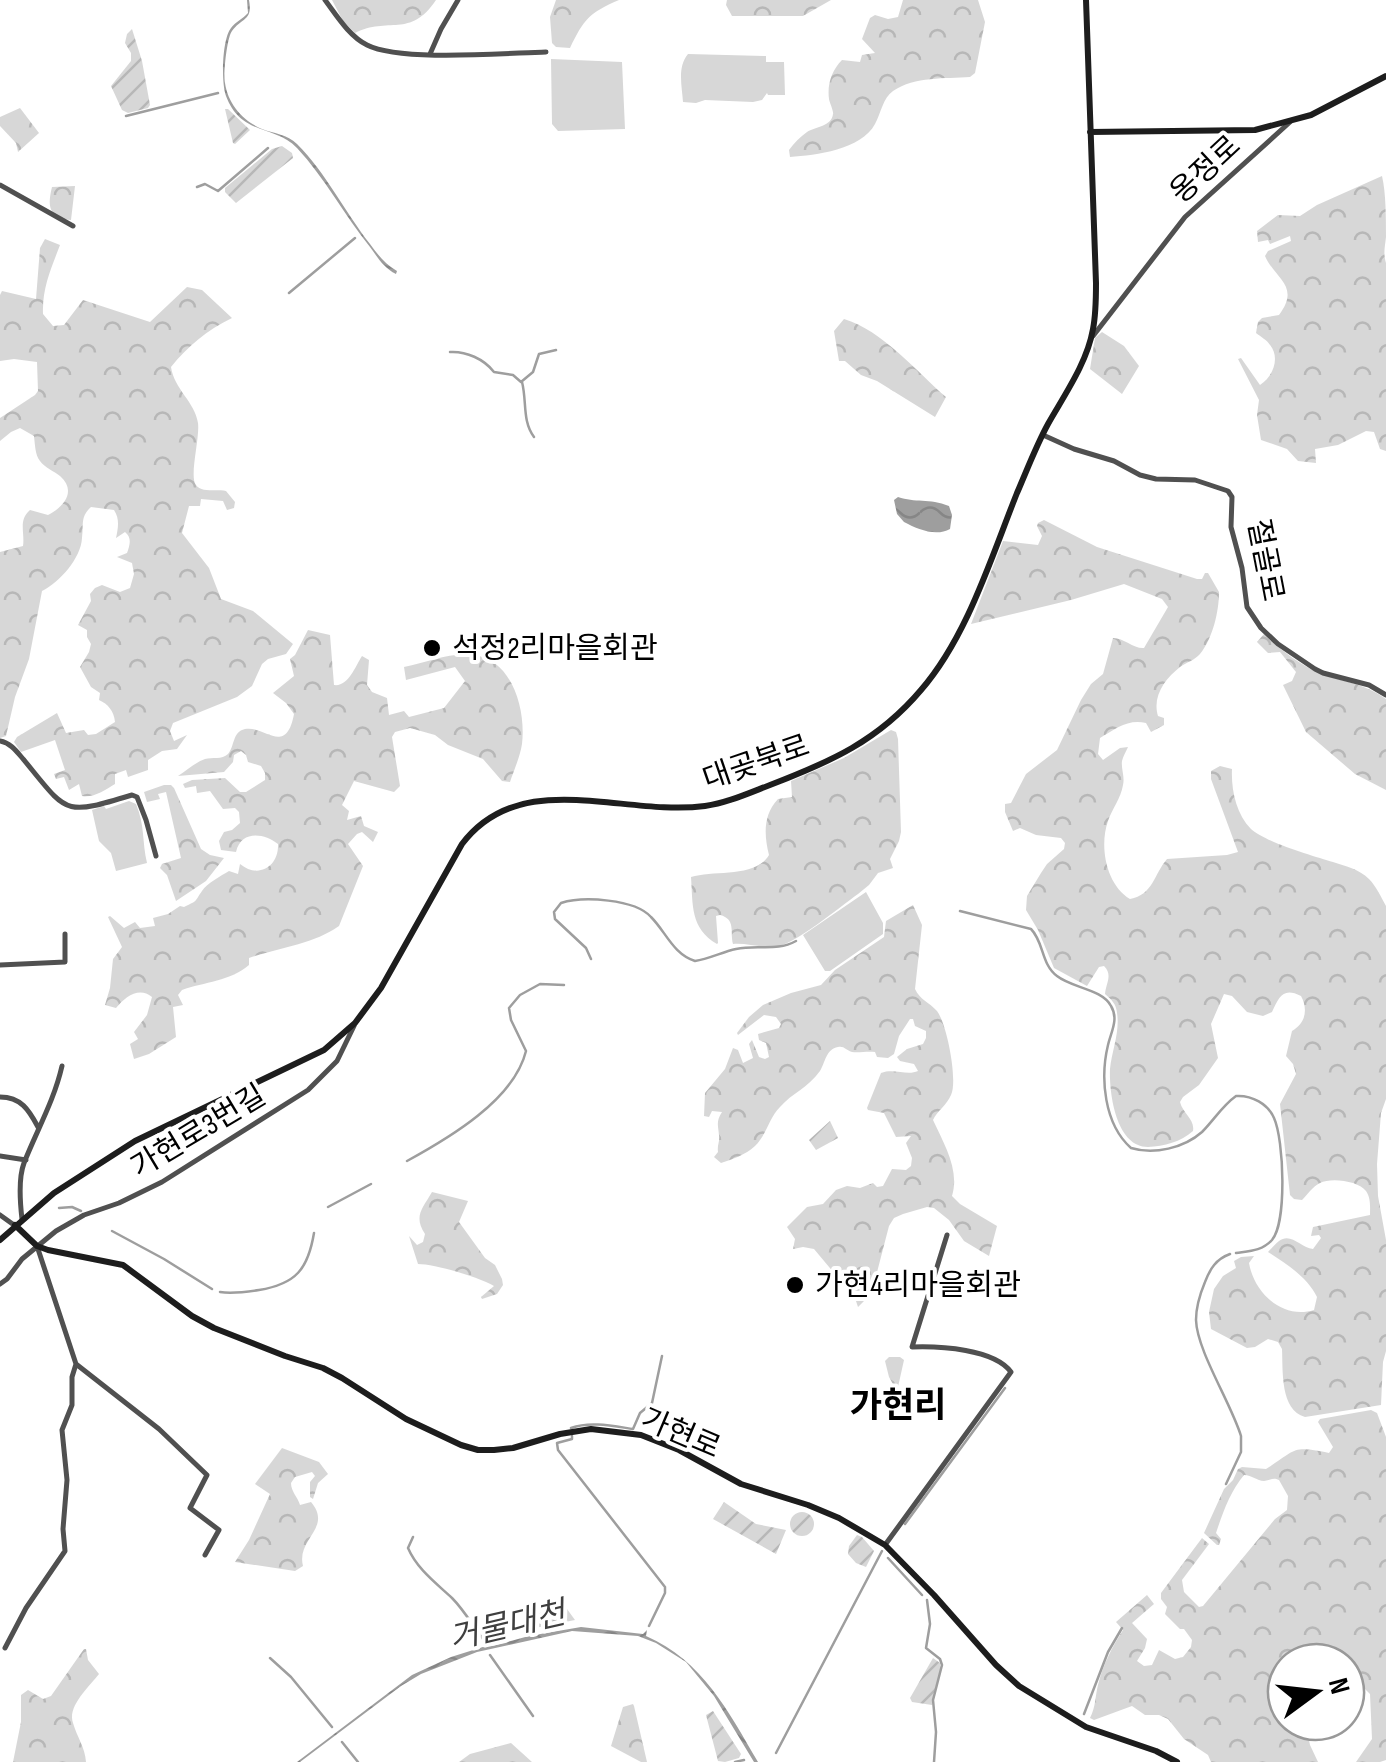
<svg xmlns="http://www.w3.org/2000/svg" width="1386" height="1762" viewBox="0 0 1386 1762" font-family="'Sofia Sans Condensed','Noto Sans KR',sans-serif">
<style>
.forest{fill:url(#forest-crowns)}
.garden{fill:url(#garden-furrows)}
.pitch{fill:#d7d7d7}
.water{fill:url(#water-waves)}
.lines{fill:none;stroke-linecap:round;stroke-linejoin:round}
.stream{stroke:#9e9e9e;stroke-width:2.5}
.street{stroke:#505050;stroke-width:5}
.secondary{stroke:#1d1d1d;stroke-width:6}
.poi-dot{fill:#000;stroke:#fff;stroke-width:4}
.labels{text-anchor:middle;stroke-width:8;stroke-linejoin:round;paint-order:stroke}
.street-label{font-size:30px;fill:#000;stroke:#fff}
.poi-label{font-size:30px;fill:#000;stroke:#fff;text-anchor:start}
.water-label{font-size:32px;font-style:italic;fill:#3f3f3f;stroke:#fff}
.quarter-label{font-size:35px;font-weight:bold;fill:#000;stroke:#fff}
</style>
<defs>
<pattern id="forest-crowns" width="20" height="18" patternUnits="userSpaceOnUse" patternTransform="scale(2.5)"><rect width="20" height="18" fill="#d7d7d7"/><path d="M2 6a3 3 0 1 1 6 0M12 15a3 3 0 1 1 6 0" fill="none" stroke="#b7b7b7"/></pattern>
<pattern id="garden-furrows" width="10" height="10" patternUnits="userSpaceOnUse" patternTransform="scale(2.5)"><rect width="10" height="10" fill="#d7d7d7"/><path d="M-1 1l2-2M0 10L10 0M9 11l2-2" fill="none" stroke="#b7b7b7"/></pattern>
<pattern id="water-waves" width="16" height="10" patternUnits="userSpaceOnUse" patternTransform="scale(2.5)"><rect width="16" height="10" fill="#9e9e9e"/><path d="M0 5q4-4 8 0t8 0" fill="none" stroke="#868686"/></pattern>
</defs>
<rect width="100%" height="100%" fill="#fff"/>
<!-- forest -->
<path class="forest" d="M332,0H436C410,39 388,16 355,33L343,21Z
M556,0H619C589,13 584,19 570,48L556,47L552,43L550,17Z
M727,0H831L803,16H732L726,5Z
M903,0H978L985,22L975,73L970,77C945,79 915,76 893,91C883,98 881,113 875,124C861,150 816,155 790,157L789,150C794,143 800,137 807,132C815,127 832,126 833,114C834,112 829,101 829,99C827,84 832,70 842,60L860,62L862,55L875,53L862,39L870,18L875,15L888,19L898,17Z
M20,108L39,133L18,152L16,143L0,126V117Z
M1382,176C1386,193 1386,218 1386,237C1385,247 1383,253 1386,263V451L1380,449L1374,432L1366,431L1338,445L1315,449L1316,463L1298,461L1287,449L1261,440L1257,415L1259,400L1238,359L1241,358L1260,385C1272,378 1281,358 1270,345C1267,340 1261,337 1256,333L1258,322L1262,318L1279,315C1301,286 1275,279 1265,256L1268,251L1291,241L1290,236L1270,244L1268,240L1258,242L1257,231L1278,215L1300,216L1317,205Z
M75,186L71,220C49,217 47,207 52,187Z
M45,239L60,245C51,269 42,288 43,314L53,326L64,325L83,300L150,322L187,287L202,290L232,318C207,330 188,346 171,367C174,389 195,402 198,423C200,438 189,477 196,485C201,493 217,489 226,491L235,502L234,508L227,510L223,501L201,499L200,506H189L182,533L209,568L221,599L253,611L293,644L286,654L268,659L262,664L252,686L237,697L173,723L170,731L174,741L187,735L177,749L162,751L148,760V770L128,777L126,770L115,774V784C105,790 94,798 82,796L79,784L69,790L64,777L56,779L54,774L65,770L55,740L21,752L14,742L17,737L57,713L66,733L84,730L88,735L96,734L115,722C114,711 108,704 99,700L100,693L91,687L80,667L89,652L91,644L87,637V630L78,625L91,601L90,594L95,588L102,585L120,592L130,588L134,574L132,563L117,557L127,553C130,544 132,538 125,532L116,538C118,528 120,519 114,510L91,507C80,517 84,524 82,538C81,558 60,582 42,591L29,659L15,697L6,736L0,738V552L23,546C25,533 18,520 30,510L48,515C64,507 77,491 60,476C54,471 45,468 40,461C35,455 35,444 34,436L20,428L11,432L0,441V418L35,395L38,391L37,362L14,359L0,361V295L2,291L36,299L40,248Z
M844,319C882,330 917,372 946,397L935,417L877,381L861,375L845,361H839L834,331Z
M1102,332L1124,346L1139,366L1122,394L1090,369L1095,338Z
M1044,520L1097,547L1197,579H1202L1205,573H1208L1219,592C1219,611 1213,638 1200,654C1195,660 1187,662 1180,667C1165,679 1152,696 1158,716L1164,718V725L1151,732L1146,723C1127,719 1116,729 1100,738L1098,754L1103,760L1120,748L1128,747C1126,752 1123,756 1122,761C1121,769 1125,777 1123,785C1121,798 1112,809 1108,821C1099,846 1106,885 1130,899C1153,895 1154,874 1167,859L1227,855L1238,852L1211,779V771L1220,766L1232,769C1231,789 1236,814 1251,829C1265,842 1313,856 1333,862C1345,866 1359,869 1369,879C1376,886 1381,897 1386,906V1099L1381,1113L1377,1164L1378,1196L1386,1240V1351L1383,1362L1381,1405L1305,1417C1280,1410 1283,1371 1282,1349L1278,1342L1268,1339L1255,1347L1247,1348L1211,1329L1209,1312L1214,1289L1223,1276L1236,1268L1234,1261L1241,1257L1254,1256L1249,1263C1254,1293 1283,1320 1314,1310L1317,1297C1307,1277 1287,1264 1268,1252C1272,1248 1275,1244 1279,1241C1291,1232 1301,1248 1313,1249L1321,1238L1319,1235L1311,1236L1313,1227L1370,1215C1370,1207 1371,1198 1366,1191C1359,1181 1331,1177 1320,1183C1313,1186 1307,1195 1302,1200L1294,1199L1290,1195L1280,1104L1296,1074L1293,1064L1286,1056L1292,1031C1306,1023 1308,1009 1301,996C1283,987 1279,997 1272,1012L1263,1016L1247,1012L1232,996L1224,994L1211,1024L1218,1058L1199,1085L1183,1097L1180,1102C1183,1114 1195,1119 1193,1131C1181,1142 1164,1146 1148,1147C1116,1147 1109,1093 1110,1069C1112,1050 1120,1032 1117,1013C1116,1004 1112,1000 1105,994C1106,983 1113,975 1104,966L1099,967L1087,986L1054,968L1038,930L1026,910L1027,896L1041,873L1047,864L1064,849L1065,843L1061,838L1036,835L1020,828L1013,831L1005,812V804L1011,803L1026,774L1057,750L1081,700L1091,684L1103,674L1113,638C1124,638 1134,649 1144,648L1168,607L1162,599L1124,584L1071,600L971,624L1003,541L1038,545L1042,536L1037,526L1038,523Z
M308,630L330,635L334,685C348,687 355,667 362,656L369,660L367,685L372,692L387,698L389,715L404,711L409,717L444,708L465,681L455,667L406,680L404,667C428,662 450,652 474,655C513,660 526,711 522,744C520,757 514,770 510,782L502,781L483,759L448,745L435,735L410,728L395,732L392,737L400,786L394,792L354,781L342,805L349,811L347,820L361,816L364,826L378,832L373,842L362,832L357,834L348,844L363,866L339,926C314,944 278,948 249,958V965C231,981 204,982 182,990L178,995L183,1005L173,1007L176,1037L149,1054L134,1059L130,1044L138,1039L134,1032L147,1015L152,997C139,986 125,997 116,1008L105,1005L110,988L113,959L122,947L108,917L110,916L124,928L135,922L140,928L155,926L153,918L168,914L180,906L184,907C199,900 194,902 202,891C207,883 221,876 229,871L238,874L240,864C258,879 279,867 278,844C264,833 241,830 236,852L221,850L219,841L224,832L232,830L240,823L239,812L235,808L223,809L210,791L197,793L196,786L185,788L183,784L192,780L225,778L240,792H246L265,780V773L261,766L248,762L246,755L241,751L234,755L233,762L224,772L178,776C186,771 196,762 205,759C212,757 222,760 228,754C235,746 232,732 245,729C264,725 286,757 294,714L286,703L273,693L294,676L290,659L295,655Z
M1264,634C1278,648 1299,664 1317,672C1341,682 1365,683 1386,699V790L1355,774L1306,732L1283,685L1292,681L1296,672L1280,652L1268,653L1257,642Z
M891,730L896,732L898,739L901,832L899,841L890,859L893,868L878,873L869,885L858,894C841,906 793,946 775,947C760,948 748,943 733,944C730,932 736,919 720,915L716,916L718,943L717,944C690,928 693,905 691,877C714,870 756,878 769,855C764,835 763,815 778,799L792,797L791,781L844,758Z
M164,785H171L174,788L201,849L210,855L224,858L206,881L176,901L167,875L160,868L162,864L181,858L166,792L158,794L160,799L147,802L144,792Z
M913,905L922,925L915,989C920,1000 929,1002 937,1011C947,1024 958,1081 951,1095C947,1105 937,1111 933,1120C944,1144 960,1170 952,1196L960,1204L997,1226L989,1256L964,1241L949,1220L934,1208L927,1207L903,1214L894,1218L889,1226L875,1280L864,1301L858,1307L855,1298L814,1249L803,1247L793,1249L795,1239L787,1227L807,1207L823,1204L836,1190L847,1186L860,1188L873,1183L877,1187L883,1186L892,1169L906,1170L911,1166L912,1158L906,1143L911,1136L896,1137L884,1113L868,1110L867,1108L881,1073C894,1068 907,1076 918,1071L914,1064L900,1061L897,1057L907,1049L923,1044L926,1038V1031L915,1026L913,1019H910L899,1036L894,1054L888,1058L877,1057L875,1052C867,1051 859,1053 852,1052C845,1050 845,1046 838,1047C826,1049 825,1063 820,1071C808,1088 792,1093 780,1107C769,1118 767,1134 755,1146C745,1155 733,1159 721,1163L714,1157L718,1152C717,1145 720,1142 719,1135C718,1125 716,1121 722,1112L712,1111L709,1117L704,1116L705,1093L725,1069L733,1048L738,1050L743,1063L753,1058L749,1044L752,1040L759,1057L765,1059L769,1057L766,1043L759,1040L758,1034L779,1028L781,1024L776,1017L764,1015L738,1035L737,1033L749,1017L763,1005L791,993L821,985L835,970L884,937L886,921Z
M432,1192L468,1201L459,1222L485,1258L495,1265L502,1279L503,1285L497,1294L482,1299L481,1297L494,1286C479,1277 434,1264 418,1264L409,1236L417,1245L423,1242L425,1234C413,1216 423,1208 432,1192Z
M889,1357H900L904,1360L898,1387L894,1386L889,1377L885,1361Z
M1371,1410L1377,1413L1386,1437V1760L1380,1762H1356L1372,1739L1370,1694L1365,1689L1346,1695V1662H1286V1722H1305L1310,1745L1318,1762H1211L1208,1755L1184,1739L1168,1719L1159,1715H1145L1132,1706L1094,1720L1090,1718C1096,1706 1095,1697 1098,1685C1103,1665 1112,1647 1123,1630L1116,1622L1147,1595L1154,1604L1132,1623L1147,1639L1145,1648L1137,1661L1144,1666L1152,1665L1159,1650L1175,1659L1183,1657L1191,1647L1192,1640L1184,1629H1180L1165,1614L1167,1607L1161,1599V1593L1202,1538L1209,1544L1182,1580L1184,1592L1199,1607L1203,1606L1275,1519L1287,1510L1288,1496L1279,1480C1273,1477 1271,1480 1264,1481C1257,1481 1252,1475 1244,1475C1230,1492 1223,1512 1216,1533L1221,1539L1219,1545H1217L1204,1533L1224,1489L1233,1480L1238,1469L1242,1467L1266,1469C1297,1450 1290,1445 1329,1453L1333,1447L1318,1422L1320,1419Z
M282,1448L319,1462L328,1474L318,1483L313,1499L310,1497V1482L315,1476L312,1472L295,1477L291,1483C291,1492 298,1497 300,1505L311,1502C333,1528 296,1539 303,1566L295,1571L235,1562L249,1540L270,1494L255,1484Z
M84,1649H86L88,1660L99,1674C90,1686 67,1706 73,1723C77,1737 85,1747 86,1762H13L21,1722V1695L28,1690L43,1699L51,1696Z
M633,1704L634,1706L647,1762H641L611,1746L623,1707Z
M511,1743L532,1762H459L470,1754Z"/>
<!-- garden -->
<path class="garden" d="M132,29L142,61L150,105L148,108L128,113L122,110L111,86L131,61V53L125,43L127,34Z
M225,109H228L250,130L235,144L233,143Z
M282,146L292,153L293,158L236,203L225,192V188L272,149Z
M830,1121L838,1138L816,1150L809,1140Z
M724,1502L756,1524L786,1530L776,1554L713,1519Z
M790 1524a12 12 0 1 1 24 0a12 12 0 1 1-24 0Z
M857,1535L862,1537L874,1551L866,1567L856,1563L848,1554L849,1546Z
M559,1598L575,1620L520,1631V1629Z
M933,1658L940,1663C942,1678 932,1690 932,1705L912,1702L910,1698Z
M713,1711L741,1754L739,1758L725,1762L718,1761L706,1715Z"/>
<!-- pitch -->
<path class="pitch" d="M688,54L766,56V62H784L785,95H768L767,93L762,100L753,102L705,100L696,103L683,102C682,86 677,67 688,54Z
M551,59L622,62L625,129L558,131L552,124Z
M129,801L136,804C145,825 142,842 147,863L116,871L111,853L99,841L92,810L104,806L106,809Z
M866,892L883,923V934L830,971H825L803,935Z"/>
<!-- water -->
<path class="water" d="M247,0H249C253,21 242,17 232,31C227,37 223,75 225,83C228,104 243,121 262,129C275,134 287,134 297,144C326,173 345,212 370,244C378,255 385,264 397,271L396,274C384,268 378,258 370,247C344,215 325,178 297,148C275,125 241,136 226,96C221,83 222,39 231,28C235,22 243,19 248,13Z
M898,497C915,503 929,498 949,506L952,515L950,529C936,537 917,529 904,522L897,514L894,500Z
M581,1627L643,1634L647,1630L646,1636C703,1661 728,1711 758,1762H754L714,1696L686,1662L656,1643L638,1636L572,1631L477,1652L421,1674L401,1686L300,1762H297L412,1675L451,1657L486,1646V1643L492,1646L529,1636Z"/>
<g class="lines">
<!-- stream -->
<path class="stream" d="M126,116L218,93
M197,187L205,184L218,191L268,148
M289,293L355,238
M450,352C466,351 484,359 494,372L513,375L521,382L533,372L539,354L556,350
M522,382C527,401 522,421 534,437
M960,911L1031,929C1044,942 1041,964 1057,976C1072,988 1102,989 1111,1006C1119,1019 1111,1032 1108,1045C1100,1078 1104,1124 1131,1148C1154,1155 1184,1148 1202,1132C1214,1120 1222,1106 1236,1096C1252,1095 1268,1104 1274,1118C1284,1140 1287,1222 1272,1240C1262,1251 1249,1251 1236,1253
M591,959L586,948L555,919L554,912L561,903C583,896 635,899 651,917C666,932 673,954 695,961C709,959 722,952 736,949C758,944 776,952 796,941
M407,1161C449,1138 514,1100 526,1051L511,1020L509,1008L520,995L540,984L564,985
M328,1207L371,1184
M59,1208L72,1207L81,1211
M112,1231L164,1259L212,1289
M220,1292C233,1294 246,1292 259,1290C296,1284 308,1269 314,1233
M571,1428C590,1421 613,1426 633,1429L640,1413L652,1403L662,1356
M572,1436V1439L557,1443L558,1450L665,1587V1593L649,1626
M1226,1484L1241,1452V1436C1231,1403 1197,1351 1196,1320C1196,1307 1200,1294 1205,1282C1210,1269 1216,1259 1230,1254
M905,1524L1005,1388
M413,1537L408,1548C417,1569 436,1583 452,1598C464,1610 473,1626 483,1639
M888,1558L922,1595
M927,1600L930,1624L926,1648L940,1659L942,1665L933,1700L936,1732L934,1762
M490,1655L533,1716
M270,1658L291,1677L332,1727
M1084,1714L1108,1652L1122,1628
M342,1742L358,1762
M776,1753L882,1551
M735,1762L744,1760"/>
<!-- street -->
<path class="street" d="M325,0C337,16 349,36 367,45C400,62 506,53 546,52
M430,54L441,29L458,0
M0,185L73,226
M1093,336L1185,217L1290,122
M1043,435L1074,449L1114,461L1140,475L1156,479L1195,480L1228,491L1232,497L1231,527L1242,568L1247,607L1261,628L1278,644L1315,669L1323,673L1369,685L1386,695
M0,741C11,743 17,752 24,760C68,814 63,816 132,795L137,797L146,820L156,856
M0,965L65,962V934
M0,1097C21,1097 29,1110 38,1127
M0,1156L26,1160
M0,1215L14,1225
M22,1219C20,1202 18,1179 24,1163C37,1130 54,1101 62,1066
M0,1284L7,1279L22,1259L56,1231L84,1215L119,1203L162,1182L308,1090L337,1061L354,1026
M76,1364L159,1429L207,1475L190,1508L219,1530L205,1555
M885,1545L1011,1372C994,1349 940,1346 912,1347L947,1235
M5,1648L26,1608L65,1551L63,1529L67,1480L62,1430L72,1405V1377L76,1364L37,1246"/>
<!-- secondary -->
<path class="secondary" d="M1090,132L1255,130L1311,115L1386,76
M15,1225L37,1246L48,1250L123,1265L192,1316L214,1328L285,1356L323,1368L342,1378L406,1419L461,1445L478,1450H494L513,1448L560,1434L591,1429L641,1435L679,1450L741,1484L808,1505L839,1518L885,1545L934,1595L996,1665L1019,1686L1086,1727L1156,1751L1177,1762
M0,1240L54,1193L135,1141L324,1050L355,1023L381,988L462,844C521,766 623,817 705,806C727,803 749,793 770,785C830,762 878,741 921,690C967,637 991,558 1017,493C1027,470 1036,446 1048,424C1065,394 1087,363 1093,329C1096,314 1096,298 1096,283L1086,0"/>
</g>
<!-- markers -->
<g class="poi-dot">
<circle cx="432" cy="648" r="10"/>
<circle cx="795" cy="1285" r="10"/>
</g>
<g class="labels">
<!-- street labels -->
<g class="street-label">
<text transform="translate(1205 169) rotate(-43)" y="10">옹정로</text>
<text transform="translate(1266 560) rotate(79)" y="10">절골로</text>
<text transform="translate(756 762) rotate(-19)" y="10">대곶북로</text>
<text transform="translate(198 1131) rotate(-31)" y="10">가현로3번길</text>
<text transform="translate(681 1433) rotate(23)" y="10">가현로</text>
</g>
<!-- poi labels -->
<g class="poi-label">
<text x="452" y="658">석정2리마을회관</text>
<text x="815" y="1295">가현4리마을회관</text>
</g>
<!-- water labels -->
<g class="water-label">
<text transform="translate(507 1625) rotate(-13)" y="11">거물대천</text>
</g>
<!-- quarter labels -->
<g class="quarter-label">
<text x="898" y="1417">가현리</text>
</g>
</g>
<!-- north arrow -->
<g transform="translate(1316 1692) rotate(75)"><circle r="48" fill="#ffffff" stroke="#999999" stroke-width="2.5"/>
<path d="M0-8L18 38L0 25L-18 38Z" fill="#000000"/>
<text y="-15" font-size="28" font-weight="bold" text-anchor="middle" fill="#000000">N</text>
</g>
</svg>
